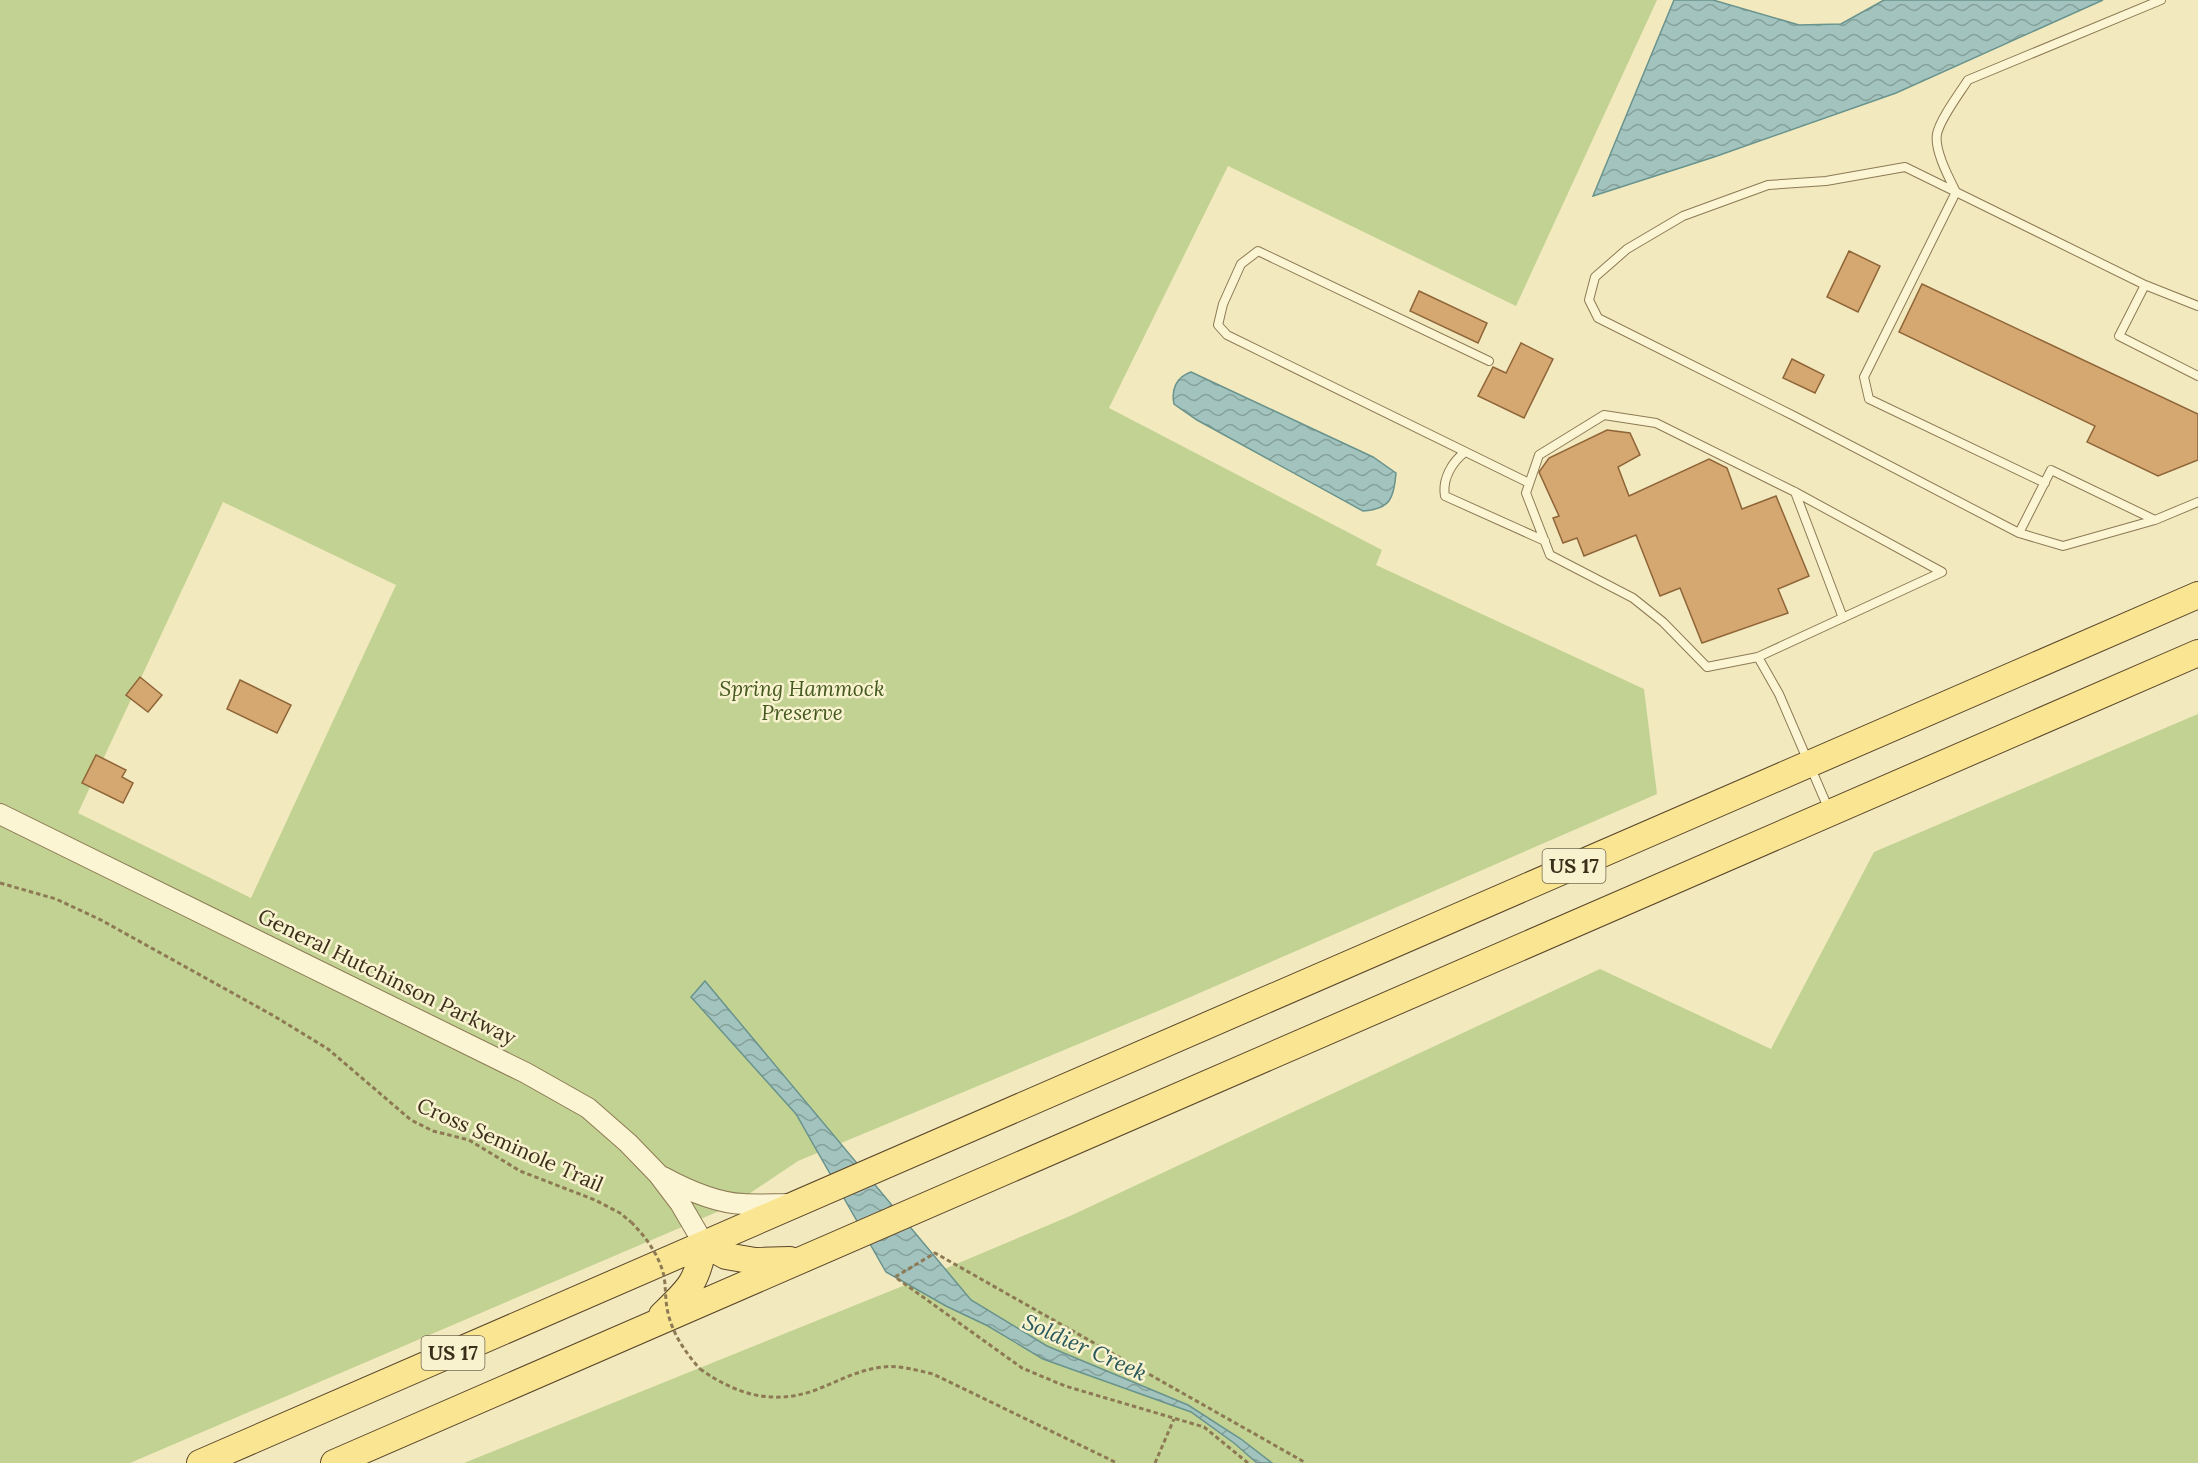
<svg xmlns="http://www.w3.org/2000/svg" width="2198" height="1463" viewBox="0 0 2198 1463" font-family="Lora,serif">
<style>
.green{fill:#c2d292;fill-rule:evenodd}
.water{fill:url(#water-waves);stroke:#69938d;stroke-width:1.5}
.building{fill:#d5a771;stroke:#8f6538;stroke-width:1.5}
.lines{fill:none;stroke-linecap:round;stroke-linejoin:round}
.service-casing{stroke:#8d7a55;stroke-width:10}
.tertiary-casing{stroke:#8d7a55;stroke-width:22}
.primary-casing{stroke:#5a462a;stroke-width:28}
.path{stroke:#8d7a55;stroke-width:3;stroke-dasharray:4.5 3;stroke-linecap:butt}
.service{stroke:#fcf5d3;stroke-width:8}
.tertiary{stroke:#fcf5d3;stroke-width:20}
.primary{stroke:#fae692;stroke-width:26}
.path-bridge{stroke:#8d7a55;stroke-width:3;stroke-dasharray:4.5 3;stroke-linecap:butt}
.labels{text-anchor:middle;stroke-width:5;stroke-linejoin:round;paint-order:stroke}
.shield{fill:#f9f2cf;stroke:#746a51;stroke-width:1.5}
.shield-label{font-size:20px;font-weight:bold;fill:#3b2f1b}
.park-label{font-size:21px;font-style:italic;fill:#445a20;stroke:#f9f2cf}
.street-label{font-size:21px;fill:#3b2f1b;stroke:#f9f2cf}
.water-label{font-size:22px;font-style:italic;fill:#29595c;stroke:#f9f2cf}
</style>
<defs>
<pattern id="water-waves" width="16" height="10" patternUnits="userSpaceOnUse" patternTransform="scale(1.5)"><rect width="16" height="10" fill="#a3c4be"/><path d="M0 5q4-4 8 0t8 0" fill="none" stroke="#86a09a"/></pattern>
</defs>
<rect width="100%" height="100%" fill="#f2e9bf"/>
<!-- green -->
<path class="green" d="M0,0H1657L1516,306L1228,166L1109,408L1382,550L1376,565L1644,689L1657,794L1165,1008L798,1161L731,1206L130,1463H0ZM223,502L396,585L251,898L78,813Z
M2198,714V1463H464L935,1273L1070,1216L1600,969L1771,1049L1874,852Z"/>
<!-- water -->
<path class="water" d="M1674,0H1713L1799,25L1841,24L1884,0H2103L1896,93L1714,157L1593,196Z
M1191,372L1373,457L1396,473C1394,499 1390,509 1363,511L1197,420L1174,404C1171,390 1176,377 1191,372Z
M705,981L971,1300L1047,1346L1188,1405L1241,1439L1272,1463H1257L1234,1443L1191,1412L1043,1359L988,1326L946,1306L886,1272L796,1114L691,997Z"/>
<!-- building -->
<path class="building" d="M1849,251L1880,266L1858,312L1827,297Z
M1922,284L2198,414V460L2158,476L2087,442L2095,426L1899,332Z
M1419,291L1487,323L1478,343L1410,311Z
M1521,343L1553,359L1524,418L1478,396L1493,367L1506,373Z
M1792,359L1824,375L1815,393L1783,378Z
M1607,430L1630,433L1640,455L1618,467L1629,496L1709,459L1727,468L1742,509L1776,496L1809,576L1778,589L1788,613L1702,643L1680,588L1660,596L1636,535L1584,556L1577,538L1563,543L1553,518L1559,516L1539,472L1549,458Z
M140,677L162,695L148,712L126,695Z
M240,680L291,705L277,733L227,709Z
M96,755L126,770L122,777L133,783L123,803L82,783Z"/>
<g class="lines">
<!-- service casing -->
<g class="service-casing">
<path id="service" d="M1956,192L1905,167L1826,181L1768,185L1683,216L1627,249L1595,277L1589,300L1598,318L1794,416L2019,533L2051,470L2155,520L2198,502
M1956,192C1949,178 1934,150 1937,134C1940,119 1959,94 1968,80L2161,0
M2198,306L2145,285L2119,336L2198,376
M1489,361L1258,251L1241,264L1223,304L1218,325L1227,335L1529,483
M1604,415L1656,423L1795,492L1942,572L1758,657L1707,667L1663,622L1633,598L1550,555L1526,493L1539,455Z
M1465,452C1452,462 1442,479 1445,496L1545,541
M2045,483L1869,399L1864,377L1956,192L2145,285
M1795,492L1843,618
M2019,533L2063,546L2155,520
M1758,657L1779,694L1829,810"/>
</g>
<!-- tertiary casing -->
<g class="tertiary-casing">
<path id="tertiary" d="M0,814L526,1073L588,1108L628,1143L658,1174L680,1203L704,1244
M663,1177C687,1190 716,1203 743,1204C759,1205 775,1204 791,1204"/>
</g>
<!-- primary casing -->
<g class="primary-casing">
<path id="primary" d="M704,1244L726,1256L755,1261L790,1260
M662,1315C689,1289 697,1283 704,1244
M200,1463L2198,595
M334,1463L2198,653"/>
</g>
<!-- path -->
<path class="path" d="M0,883L56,899L101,920L274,1016L328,1049L411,1120L433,1131L469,1140L520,1171L595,1200L620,1213L631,1222
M700,1369C736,1394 770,1405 813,1391C837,1382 857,1370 883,1367C899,1365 916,1370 933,1374L1117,1463
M1155,1463L1174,1419
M1248,1463L1204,1427L1065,1386L1022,1368L895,1277L935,1253L1306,1463"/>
<!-- service -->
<use href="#service" class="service"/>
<!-- tertiary -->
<use href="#tertiary" class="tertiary"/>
<!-- primary -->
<use href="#primary" class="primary"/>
<!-- path-bridge -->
<path class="path-bridge" d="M631,1222C646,1237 659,1255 664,1276C666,1289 665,1301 668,1313C673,1335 686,1353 700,1369"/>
</g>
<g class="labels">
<!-- shield labels -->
<g class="shield">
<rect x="1542.5" y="849" width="63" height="34" rx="4.5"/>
<rect x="421.5" y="1336" width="63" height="34" rx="4.5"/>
</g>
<g class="shield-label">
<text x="1574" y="873">US 17</text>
<text x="453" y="1360">US 17</text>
</g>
<!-- park labels -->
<g class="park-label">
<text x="802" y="696">Spring Hammock<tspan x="802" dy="24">Preserve</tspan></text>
</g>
<!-- street labels -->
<g class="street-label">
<text transform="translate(387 977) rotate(26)" y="7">General Hutchinson Parkway</text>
<text transform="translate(510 1145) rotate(24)" y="7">Cross Seminole Trail</text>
</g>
<!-- water labels -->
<g class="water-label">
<text transform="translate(1085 1347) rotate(24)" y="8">Soldier Creek</text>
</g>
</g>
</svg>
